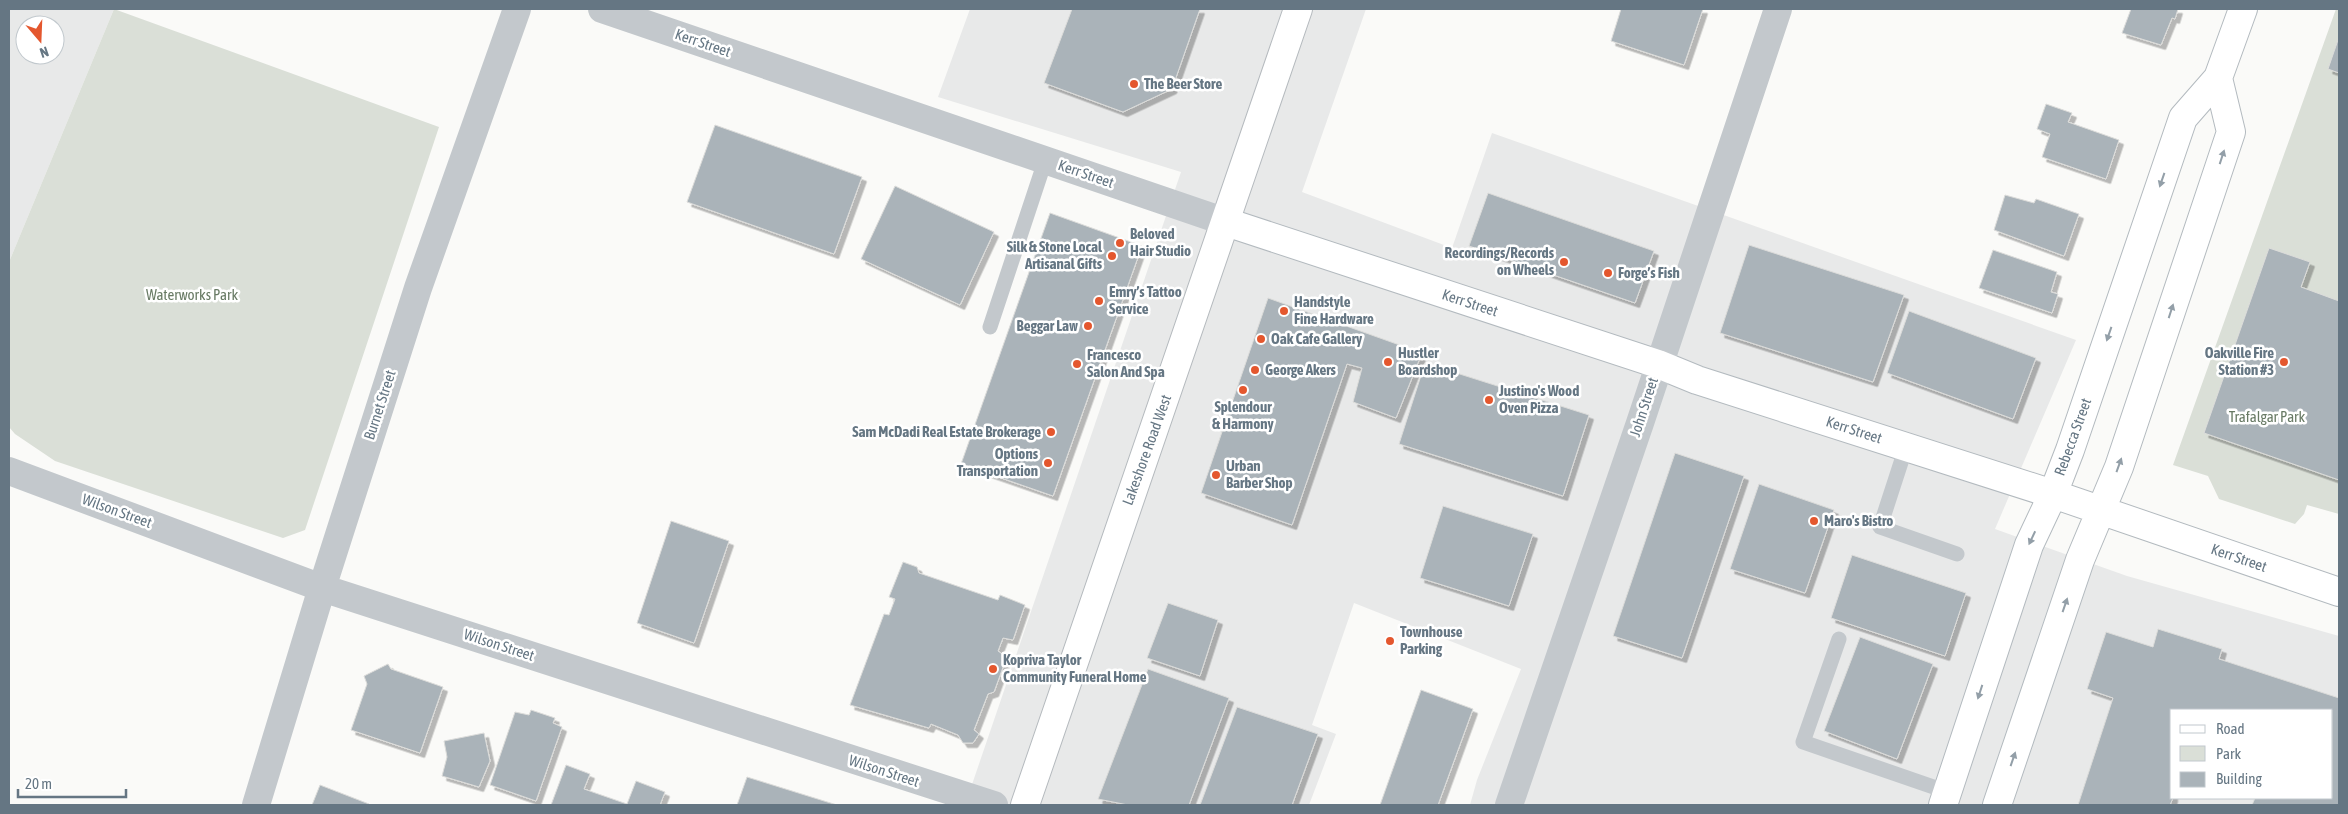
<svg xmlns="http://www.w3.org/2000/svg" width="2348" height="814" viewBox="0 0 2348 814" font-family="'Asap Condensed',sans-serif">
<style>
.built{fill:#e8e9e9;fill-rule:evenodd}
.green{fill:#dadfd7}
.building{fill:#aab3b9;stroke:#dcdcda;filter:url(#shadow)}
.lines{fill:none;stroke-linecap:round;stroke-linejoin:round}
.secondary-casing{stroke:#b3babf;stroke-width:30}
.primary-casing{stroke:#b5babe;stroke-width:30}
.lane{stroke:#c3c8cc;stroke-width:15}
.street{stroke:#c3c8cc;stroke-width:28}
.secondary{stroke:#fff;stroke-width:28}
.primary{stroke:#fff;stroke-width:28}
.oneway{fill:#939fa8}
.poi-dot{fill:#e4572e;stroke:#fff;stroke-width:2}
.labels{text-anchor:middle;stroke-width:5;stroke-linejoin:round;paint-order:stroke}
.street-label{font-size:15px;fill:#657683;stroke:#fff}
.poi-label{font-size:15px;font-weight:bold;fill:#657683;stroke:#fff;text-anchor:start}
.park-label{font-size:15px;fill:#687a64;stroke:#fff}
</style>
<defs>
<filter id="shadow"><feDropShadow dx="4.5" dy="4.5" stdDeviation="0" flood-color="#0004"/></filter>
</defs>
<rect width="100%" height="100%" fill="#fafaf8"/>
<!-- built -->
<path class="built" d="M9,9H114L9,262ZM25,25H55V55H25Z
M970,9H1366L1302,192L1452,248L1492,133L2076,340L1995,529L2127,576L2339,636V805H1470L1477,780L1521,669L1354,603L1312,725L1336,734L1309,805H965L1181,172L938,97ZM2172,710H2332V798H2172Z"/>
<!-- green -->
<path class="green" d="M114,9L439,127L305,530L283,538L55,461L15,434L9,427V262Z
M2336,9H2339V514L2307,505L2304,514L2295,524L2219,499L2208,476L2173,465Z"/>
<!-- building -->
<path class="building" d="M1072,9H1200L1172,89L1123,112L1044,83Z
M1621,9H1703L1684,65L1611,41Z
M2131,9H2178L2175,19L2172,18L2161,45L2122,33Z
M2339,37V73L2328,69Z
M2046,104L2072,113L2068,122L2119,140L2106,179L2042,157L2050,134L2037,129Z
M715,125L862,177L834,254L687,202Z
M895,186L994,232L960,305L861,259Z
M1488,193L1654,251L1635,303L1469,246Z
M2005,195L2034,203L2036,199L2079,214L2064,256L1994,230Z
M1050,213L1142,246L1053,496L961,464Z
M1749,245L1904,295L1873,382L1720,333Z
M2269,248L2310,262L2301,287L2339,301V480L2204,433Z
M1993,250L2057,272L2051,292L2058,294L2052,313L1979,288Z
M1268,298L1422,353L1396,418L1353,402L1362,368L1347,364L1292,525L1201,493Z
M1909,311L2036,358L2013,419L1887,373Z
M1425,363L1589,415L1563,496L1399,444Z
M1675,453L1744,476L1682,658L1613,636Z
M1759,484L1834,510L1805,593L1730,569Z
M1443,506L1533,534L1509,606L1420,578Z
M671,521L729,541L694,643L637,623Z
M1852,555L1966,593L1945,656L1831,618Z
M903,562L917,567L919,573L998,600L1000,595L1025,605L1013,640L1003,638L998,651L1005,656L1006,659L994,692L988,694L974,730L979,734L973,743H963L958,735L931,724L929,728L850,705L884,614L889,615L895,599L889,597Z
M1168,603L1218,620L1200,676L1147,658Z
M2158,629L2222,649L2219,659L2339,698V805H2252L2255,798H2332V710H2172L2173,798L2170,805H2078L2113,698L2087,689L2106,632L2153,647Z
M1860,637L1933,664L1897,759L1824,731Z
M388,664L391,669L443,687L420,753L351,730L367,684L364,676Z
M1148,669L1229,698L1189,805H1128L1098,799Z
M1421,690L1473,709L1438,805H1380Z
M1237,707L1318,734L1292,805H1200Z
M531,710L555,718L553,723L562,727L536,801L490,785L515,712L529,715Z
M484,733L490,761L479,787L442,776L447,757L444,741Z
M566,765L590,774L584,789L627,804L636,781L665,792L660,805H551Z
M747,777L837,805H737Z
M320,785L369,804V805H312Z"/>
<g class="lines">
<!-- secondary casing -->
<g class="secondary-casing">
<path id="secondary" d="M1226,222L1658,364L1697,380L2053,494L2339,592
M1943,805L2029,545L2053,494L2070,450L2183,118L2218,78L2243,9
M1997,805L2080,560L2119,467L2231,132L2218,78"/>
</g>
<!-- primary casing -->
<g class="primary-casing">
<path id="primary" d="M1025,805L1298,9"/>
</g>
<!-- lane -->
<path class="lane" d="M990,327L1045,161
M1906,447L1880,527L1957,554
M1839,639L1803,742L1948,792"/>
<!-- street -->
<path class="street" d="M602,9L1226,222
M9,471L322,588L994,805
M256,805L322,588L418,288L517,9
M1509,805L1640,423L1778,9"/>
<!-- secondary -->
<use href="#secondary" class="secondary"/>
<!-- primary -->
<use href="#primary" class="primary"/>
</g>
<!-- one-way arrows -->
<defs><path id="oneway-solid" d="M-6-.8H1V-3.2L6.5 0L1 3.2V.8H-6Z" transform="scale(1.25)"/></defs>
<g class="oneway">
<use href="#oneway-solid" transform="translate(2222 157) rotate(-72)"/>
<use href="#oneway-solid" transform="translate(2162 180) rotate(109)"/>
<use href="#oneway-solid" transform="translate(2171 311) rotate(-72)"/>
<use href="#oneway-solid" transform="translate(2109 334) rotate(109)"/>
<use href="#oneway-solid" transform="translate(2119 465) rotate(-70)"/>
<use href="#oneway-solid" transform="translate(2032 538) rotate(115)"/>
<use href="#oneway-solid" transform="translate(2065 605) rotate(-71)"/>
<use href="#oneway-solid" transform="translate(1980 692) rotate(108)"/>
<use href="#oneway-solid" transform="translate(2013 759) rotate(-71)"/>
</g>
<!-- markers -->
<g class="poi-dot">
<circle cx="1134" cy="84" r="5"/>
<circle cx="1120" cy="243" r="5"/>
<circle cx="1112" cy="256" r="5"/>
<circle cx="1564" cy="262" r="5"/>
<circle cx="1608" cy="273" r="5"/>
<circle cx="1099" cy="301" r="5"/>
<circle cx="1284" cy="311" r="5"/>
<circle cx="1088" cy="326" r="5"/>
<circle cx="1261" cy="339" r="5"/>
<circle cx="1388" cy="362" r="5"/>
<circle cx="2284" cy="362" r="5"/>
<circle cx="1077" cy="364" r="5"/>
<circle cx="1255" cy="370" r="5"/>
<circle cx="1243" cy="390" r="5"/>
<circle cx="1489" cy="400" r="5"/>
<circle cx="1051" cy="432" r="5"/>
<circle cx="1048" cy="463" r="5"/>
<circle cx="1216" cy="475" r="5"/>
<circle cx="1814" cy="521" r="5"/>
<circle cx="1390" cy="641" r="5"/>
<circle cx="993" cy="669" r="5"/>
</g>
<g class="labels">
<!-- street labels -->
<g class="street-label">
<text transform="translate(703 43) rotate(19)" y="5">Kerr Street</text>
<text transform="translate(1086 174) rotate(19)" y="5">Kerr Street</text>
<text transform="translate(1470 303) rotate(18)" y="5">Kerr Street</text>
<text transform="translate(380 405) rotate(-72)" y="5">Burnet Street</text>
<text transform="translate(1644 407) rotate(-72)" y="5">John Street</text>
<text transform="translate(1854 430) rotate(18)" y="5">Kerr Street</text>
<text transform="translate(2073 437) rotate(-70)" y="5">Rebecca Street</text>
<text transform="translate(1147 450) rotate(-70)" y="5">Lakeshore Road West</text>
<text transform="translate(117 511) rotate(20)" y="5">Wilson Street</text>
<text transform="translate(2239 558) rotate(19)" y="5">Kerr Street</text>
<text transform="translate(499 645) rotate(18)" y="5">Wilson Street</text>
<text transform="translate(884 771) rotate(18)" y="5">Wilson Street</text>
</g>
<!-- poi labels -->
<g class="poi-label">
<text x="1144" y="89">The Beer Store</text>
<text x="1130" y="239">Beloved<tspan x="1130" dy="17">Hair Studio</tspan></text>
<text x="1102" y="252" text-anchor="end">Silk &amp; Stone Local<tspan x="1102" dy="17">Artisanal Gifts</tspan></text>
<text x="1554" y="258" text-anchor="end">Recordings/Records<tspan x="1554" dy="17">on Wheels</tspan></text>
<text x="1618" y="278">Forge’s Fish</text>
<text x="1109" y="297">Emry’s Tattoo<tspan x="1109" dy="17">Service</tspan></text>
<text x="1294" y="307">Handstyle<tspan x="1294" dy="17">Fine Hardware</tspan></text>
<text x="1078" y="331" text-anchor="end">Beggar Law</text>
<text x="1271" y="344">Oak Cafe Gallery</text>
<text x="1398" y="358">Hustler<tspan x="1398" dy="17">Boardshop</tspan></text>
<text x="2274" y="358" text-anchor="end">Oakville Fire<tspan x="2274" dy="17">Station #3</tspan></text>
<text x="1087" y="360">Francesco<tspan x="1087" dy="17">Salon And Spa</tspan></text>
<text x="1265" y="375">George Akers</text>
<text x="1499" y="396">Justino's Wood<tspan x="1499" dy="17">Oven Pizza</tspan></text>
<text x="1243" y="412" text-anchor="middle">Splendour<tspan x="1243" dy="17">&amp; Harmony</tspan></text>
<text x="1041" y="437" text-anchor="end">Sam McDadi Real Estate Brokerage</text>
<text x="1038" y="459" text-anchor="end">Options<tspan x="1038" dy="17">Transportation</tspan></text>
<text x="1226" y="471">Urban<tspan x="1226" dy="17">Barber Shop</tspan></text>
<text x="1824" y="526">Maro's Bistro</text>
<text x="1400" y="637">Townhouse<tspan x="1400" dy="17">Parking</tspan></text>
<text x="1003" y="665">Kopriva Taylor<tspan x="1003" dy="17">Community Funeral Home</tspan></text>
</g>
<!-- park labels -->
<g class="park-label">
<text x="192" y="300">Waterworks Park</text>
<text x="2267" y="422">Trafalgar Park</text>
</g>
</g>
<!-- border -->
<rect width="2348" height="814" fill="none" stroke="#657683" stroke-width="20"/>
<!-- legend -->
<rect x="2170" y="709" width="162" height="90" fill="#ffffff" stroke="#c1c8cd"/>
<rect x="2180" y="725" width="25" height="8" fill="#ffffff" stroke="#c1c8cd"/>
<text x="2216" y="734" font-size="15" fill="#657683">Road</text>
<rect x="2180" y="746" width="25" height="15" fill="#dadfd7" stroke="#c1c8cd"/>
<text x="2216" y="759" font-size="15" fill="#657683">Park</text>
<rect x="2180" y="772" width="25" height="15" fill="#aab3b9" stroke="#c1c8cd"/>
<text x="2216" y="784" font-size="15" fill="#657683">Building</text>
<!-- north arrow -->
<g transform="translate(40 40) rotate(161)"><circle r="24" fill="#ffffff" stroke="#c1c8cd"/>
<path d="M0-4L9 19L0 12L-9 19Z" fill="#e4572e"/>
<text y="-8" font-size="14" font-weight="bold" text-anchor="middle" fill="#657683">N</text>
</g>
<!-- scale -->
<path d="M18 789v8h108v-8" fill="none" stroke="#657683" stroke-width="2.5"/>
<text x="25" y="789" font-size="15" fill="#657683" stroke="#ffffff" stroke-width="4" paint-order="stroke">20 m</text>
</svg>
